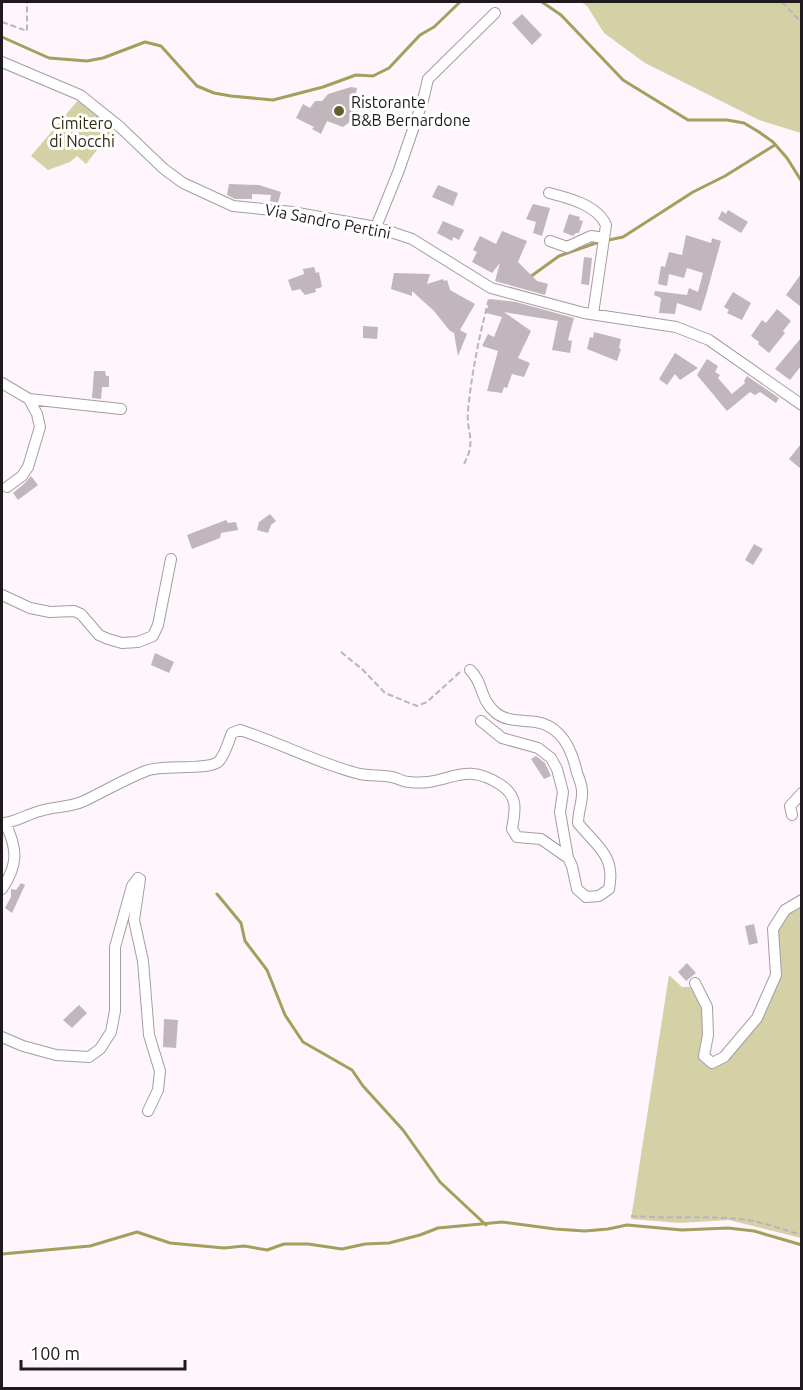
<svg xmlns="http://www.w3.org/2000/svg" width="803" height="1390" viewBox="0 0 803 1390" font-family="Ubuntu,sans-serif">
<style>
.green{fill:#d3d1a5}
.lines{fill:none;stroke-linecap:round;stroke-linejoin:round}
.stream{stroke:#a49f5d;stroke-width:3}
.building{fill:#c0b6bc}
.minor-casing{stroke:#a69ca3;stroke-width:12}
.path{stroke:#bbb4b9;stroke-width:2;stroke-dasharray:6 3;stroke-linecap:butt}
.minor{stroke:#fff;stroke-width:10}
.poi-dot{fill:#635f2c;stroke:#fff;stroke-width:2}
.labels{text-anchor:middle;stroke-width:6;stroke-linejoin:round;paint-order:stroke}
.poi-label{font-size:16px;fill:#1e1a1d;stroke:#fff;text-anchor:start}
.park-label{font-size:16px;fill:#2f2c0e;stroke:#fff}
.street-label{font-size:16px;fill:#1e1a1d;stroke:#fff}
</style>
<rect width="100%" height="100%" fill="#fef6fc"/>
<!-- green -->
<path class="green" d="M581,2H801V133L759,120L645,63L604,33L587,6Z
M79,99L107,121L105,124L113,130L86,164L77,156L70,162L48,170L31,156Z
M801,904V1238L729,1220L680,1223L631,1219L669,975L682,987H690C700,1004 708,1018 703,1039C701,1047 699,1050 701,1058L728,1059L780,973L777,930L788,913Z"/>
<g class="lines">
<!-- stream -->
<path class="stream" d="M542,2L561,15L623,80L688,120H727L744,123L759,132L773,142L787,158L802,182
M2,37L49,58L87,61L103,58L145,42L161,46L197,86L214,93L231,96L273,100L323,87L356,75L373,76L389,68L420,35L434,27L460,2
M530,277L559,256L599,242L623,237L693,192L725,176L775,145
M217,894L241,923L245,941L267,970L285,1015L303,1042L352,1070L363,1086L403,1130L440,1182L486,1225
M2,1254L90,1246L137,1232L170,1243L224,1248L244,1246L267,1250L284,1244H308L342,1249L365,1244L389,1243L420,1235L438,1228L502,1222L555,1229L585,1231L608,1229L627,1225L682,1230L728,1228L754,1231L802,1245"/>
</g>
<!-- building -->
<path class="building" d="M522,14L542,35L532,45L512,23Z
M351,87L357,88L352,114L359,115L343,127L327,121L321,134L312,129L314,127L296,118L303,104L310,108L315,101H322L328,94Z
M229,184L259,185L281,192L278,203L270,201L271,195L252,194V199H235L227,195Z
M438,185L458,193L453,206L432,197Z
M533,204L550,208L542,236L533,233L536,222L526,219Z
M728,210L748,222L741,233L718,219L722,211L726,214Z
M569,214L580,217L579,220L583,221L579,233H576L573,236L563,232Z
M443,221L464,230L459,240L453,237L452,241L437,233Z
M502,231L527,241L518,262L537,281L548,284L545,295L495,281L500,263L492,273L472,262L477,252L473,250L480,236L496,244Z
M686,235L711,243L712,238L721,241L706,295L701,311L677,303L675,314L659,313L661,298L654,295L655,291L687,295L689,288L698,292L703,273L687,268L684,278L669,274L667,286L658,284L661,266L665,267L669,252L682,255Z
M584,257L592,258L589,285L581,284Z
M314,267L316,273L319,272L322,287L315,289L316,292L305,295L300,289L292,291L288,280L304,274L303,269Z
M394,273L430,274L427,284L443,279L444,281L447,280L450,290L475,304L460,330L467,334L458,356L454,333L450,331L434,311L412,291V296L391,289Z
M801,274V307L786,295Z
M733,292L751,303L742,320L727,313L729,310L724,307Z
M490,299L516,302L574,318L568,340L572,341L570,353L552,350L558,321L504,312L531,331L518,358L530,363L524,377L512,374L507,388L504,387L502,393L487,391L498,351L482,346L488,334L494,337L502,317L486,313Z
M777,309L791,321L783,331L785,333L769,353L758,344L759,342L751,336L762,320L766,323Z
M363,326L378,327L377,339L363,338Z
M594,332L621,339L619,348L621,349L617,361L587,349L590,337L593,338Z
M801,338V366L790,380L775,369Z
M675,353L698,368L680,380L675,374L667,385L659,379Z
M707,359L718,366L715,372L720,375L718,378L732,394L745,383L744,381L747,376L779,398L776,403L760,392L755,395L750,392L727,411L697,375Z
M94,371H105L106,376H109V387H102L101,399L92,398Z
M801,444V469L789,459Z
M31,476L38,485L18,500L13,493L24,484Z
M270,514L276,521L271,525L268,533L257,530L259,522Z
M226,520L228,523L236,522L238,530L221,533L220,538L192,549L187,535Z
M754,544L763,549L753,565L745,560Z
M155,653L174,662L169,673L151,665Z
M536,756L545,763L551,776L544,779L531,759Z
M21,883L25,885L12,913L5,908L11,897V889L16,890Z
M754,924L758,943L749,945L745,926Z
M687,963L696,973L686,981L678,972Z
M79,1005L87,1013L72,1028L63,1020Z
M164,1019L178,1020L176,1048L163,1047Z"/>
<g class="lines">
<!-- minor casing -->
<g class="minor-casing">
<path id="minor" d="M2,62L80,95L120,127L164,169L183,183L233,206L292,212L376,227L412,239L491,288L584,313L676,327L709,340L802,405
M549,193C569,198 597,205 606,225L593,314
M376,227L399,170L423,100L428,79L495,13
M550,241L567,247L591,236L604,238
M2,383L29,399L121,409
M7,487L22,476L28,467L40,427L37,414L29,399
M2,595L30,608L50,612L74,611L81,614L99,635L108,639L122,643L138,642L153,636L158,625L171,559
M470,670C484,683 479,699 496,713C507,722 523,720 536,722C562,726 572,750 577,773C579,778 582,785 582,791C583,800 578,812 578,823C596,846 616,855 609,889L599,896L586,897L577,889L572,866L568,858L560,812L563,792L557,769L551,758L538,748L502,738L481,721
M792,815L790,806L802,793
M2,889C18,865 18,849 5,823C18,821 28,814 40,811C55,806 69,808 84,801C103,792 127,778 146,771C162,764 206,771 218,762C225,756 228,742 232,733L240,730C281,743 319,764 360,774C371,776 382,775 392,777C398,778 403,782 409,782C449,787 461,759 501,785C519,797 515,811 512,829L517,837L541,839L568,858
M695,983L707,1007L708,1035L704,1056L712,1063L724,1057L757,1018L776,975L773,929L785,910L802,900
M2,1037L23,1046L56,1055L89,1057L100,1049L111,1032L115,1011V947L132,886L138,878L140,879L134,920L143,961L149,1035L160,1071L158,1090L148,1111"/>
</g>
<!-- path -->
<path class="path" d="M782,2L802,23
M2,22L27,31V2
M464,464C477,439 466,435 468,410C472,372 479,336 489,299
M341,652L363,670L385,693L417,706L427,702L460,672
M631,1216C670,1219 709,1215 748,1220C766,1223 784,1230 802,1235"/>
<!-- minor -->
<use href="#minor" class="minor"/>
</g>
<!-- markers -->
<circle class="poi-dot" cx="339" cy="111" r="6"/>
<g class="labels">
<!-- poi labels -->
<g class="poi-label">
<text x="351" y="108">Ristorante<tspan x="351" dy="18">B&amp;B Bernardone</tspan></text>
</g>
<!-- park labels -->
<g class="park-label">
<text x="82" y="129">Cimitero<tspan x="82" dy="18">di Nocchi</tspan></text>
</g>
<!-- street labels -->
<g class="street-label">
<text transform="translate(328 221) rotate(11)" y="6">Via Sandro Pertini</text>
</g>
</g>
<!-- border -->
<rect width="803" height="1390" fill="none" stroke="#1e1a1d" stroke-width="6"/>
<!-- scale -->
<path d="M21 1360v9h164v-9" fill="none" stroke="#1e1a1d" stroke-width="3"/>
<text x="30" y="1360" font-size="18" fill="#1e1a1d" stroke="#ffffff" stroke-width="4.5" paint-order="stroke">100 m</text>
</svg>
